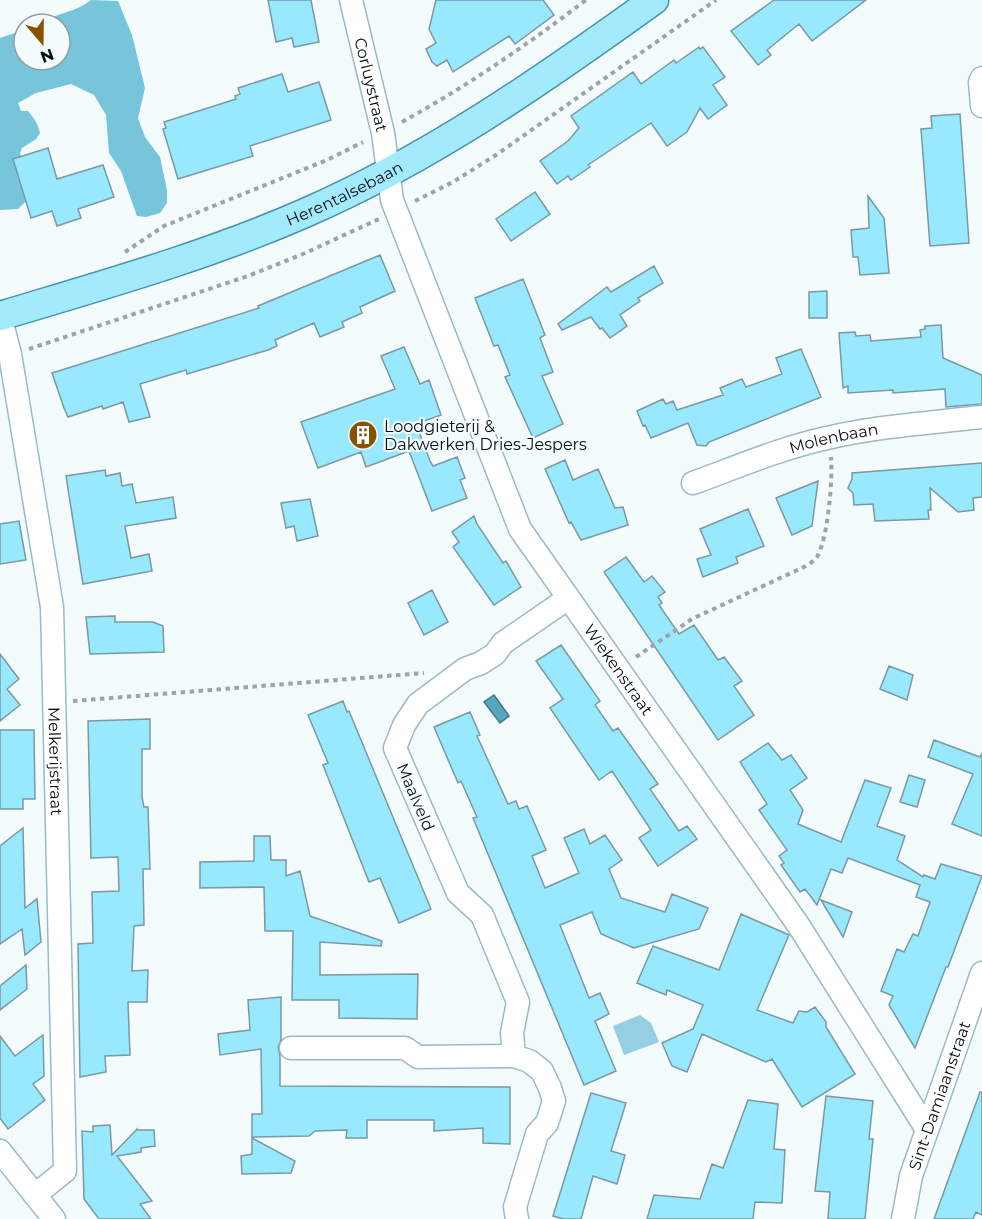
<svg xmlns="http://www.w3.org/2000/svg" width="982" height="1219" viewBox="0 0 982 1219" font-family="Montserrat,sans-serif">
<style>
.green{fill:#94d0e1}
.forest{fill:#76c5da}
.water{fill:#57a6bb;stroke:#3e7988;stroke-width:1.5}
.building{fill:#98e8fe;stroke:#7a99a2;stroke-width:1.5}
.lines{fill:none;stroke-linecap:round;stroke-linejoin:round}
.minor-casing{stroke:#9bbbc4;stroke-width:25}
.major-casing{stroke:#4394a9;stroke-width:31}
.path{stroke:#9ca4a6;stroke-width:4;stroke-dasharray:4.5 4.5;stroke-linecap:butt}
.minor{stroke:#fff;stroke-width:22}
.major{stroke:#a3eafd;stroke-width:28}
.labels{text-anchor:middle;stroke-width:4.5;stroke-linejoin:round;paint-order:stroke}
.street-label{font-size:16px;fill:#050f12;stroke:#f4fbfc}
.poi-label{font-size:16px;fill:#050f12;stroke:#f4fbfc;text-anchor:start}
</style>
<rect width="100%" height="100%" fill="#f4fbfc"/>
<!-- green -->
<path class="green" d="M640,1015L651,1023L659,1042L624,1055L613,1026Z"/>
<!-- forest -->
<path class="forest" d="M91,0L118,1L132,35L145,88L138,118L145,137L160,157L167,190V203L160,213L146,217L137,216L121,171L109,153L106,115L94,95L71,84L36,93L18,103L21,111H28C34,118 38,124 40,133L36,139L22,148L20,153L28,180V199L18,209L0,210V38L24,30V60H60V24H39C55,13 75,13 91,0Z"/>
<!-- water -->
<path class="water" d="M494,695L509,716L500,723L484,702Z"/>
<!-- building -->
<path class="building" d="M268,0H311L319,42L294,47L292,38L276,42Z
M436,0H543L554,15L515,44L509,36L453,72L447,60L437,66L432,62L426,49L436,43L429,29Z
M774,0H866L812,41L799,24L767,50L771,55L758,65L731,31Z
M699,47L700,49L703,47L725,77L713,85L727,105L708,119L700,108L687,132L667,146L651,123L588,165L590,167L571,180L568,176L557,184L540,161L568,141L579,128L571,116L633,72L641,84L674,60L676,63Z
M282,74L288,92L319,82L331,120L250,146L253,156L178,179L163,129L166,128L164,122L236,99L235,96L240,94L238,88Z
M960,114L969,243L930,246L921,129L932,128L931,116Z
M48,148L57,179L103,165L114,197L78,209L81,218L57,226L52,211L31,218L13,159Z
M535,192L550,214L511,241L496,219Z
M868,196L884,218L889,273L860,275L858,257H853L851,230L869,228Z
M380,255L395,291L360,307L362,313L342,322L344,327L320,337L314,323L275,340L277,346L268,350L187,374L186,370L140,384L150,417L129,422L123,402L103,409L102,406L68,417L64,408L52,373L259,308L258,306Z
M654,266L663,283L638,298L640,301L620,315L627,326L610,338L602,328L600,329L591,317L562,330L558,324L607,287L611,292Z
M523,279L545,335L540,338L553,372L542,376L563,424L533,438L505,377L510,375L498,345L494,346L475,298Z
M827,291V318H809V292Z
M941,325L943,358L982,375V404L946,407L945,389L893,393V390L848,393V386L843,388L839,333L855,332L856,336L870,335L871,341L921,337L920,330L925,329V326Z
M404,347L420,384L429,380L441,415L416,424L430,461L433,466L457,457L465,478L460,480L467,498L432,511L409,451L366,467L361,452L318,468L301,422L395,389L381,356Z
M801,349L821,397L709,442L706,446L697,445L688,423L651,438L645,425L643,426L637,411L663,399L666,404L673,401L677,410L723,395L720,388L742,379L746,387L782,374L776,358Z
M565,460L573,480L598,469L615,508L623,507L628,525L581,540L571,522L569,523L545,469Z
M982,463V497L973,498L974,510L958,512L930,488L931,510H928L929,519L875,521L873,504L854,505L853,493L848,488L852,479V473Z
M105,470L106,476L120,473L122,486L132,484L136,503L173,497L176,518L125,526L131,558L149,554L152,571L83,584L66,476Z
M818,481L812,526L792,535L776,498Z
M310,499L318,536L297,541L294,526L286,528L281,503Z
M748,509L764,546L736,557L738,563L703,577L697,559L711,555L700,529Z
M474,516L477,524L503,563L506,561L521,587L494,605L453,547L459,542L452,532Z
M19,521L26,560L0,564V524Z
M626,557L644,582L652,576L665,592L658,597L662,603L659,605L679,634L694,625L718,660L724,657L742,681L734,686L754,715L718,740L604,572Z
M432,590L448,622L424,635L408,603Z
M115,616V622H153L163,626L164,652L90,654L86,617Z
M561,645L600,701L595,705L613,731L618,728L658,784L650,789L679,831L687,826L697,839L658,866L639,838L651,830L612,771L599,780L550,708L563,699L536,661Z
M0,654L19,679L7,689L20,705L0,721Z
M889,666L913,675L907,700L880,689Z
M343,701L347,712L349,711L431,909L399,923L380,878L369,882L323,765L328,763L308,715Z
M470,712L480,735L477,736L508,804L516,801L519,809L527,806L546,850L532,856L545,888L579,873L564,838L584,829L590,844L605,835L622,860L609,869L621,898L665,912L672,894L708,908L699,929L634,948L601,934L592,912L560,925L589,998L600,993L609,1014L595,1021L616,1071L584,1085L473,818L477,817L461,781L458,783L434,727Z
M150,719V749H142V797L144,807H148L150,869H143L144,925L134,926L132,971L148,970L147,1002H128L130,1055L105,1056L106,1072L80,1077L78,944L93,943L92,892L119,891L118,857L91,858L88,721Z
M0,730H34L35,799H23V809H0Z
M934,740L980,757L982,753V836L952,824L973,774L928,757Z
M768,743L782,760L791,755L807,778L790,790L803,810L798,824L841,842L865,780L891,788L877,826L905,836L897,860L923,877L924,875L935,879L941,864L982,876L948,967H946L915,1048L889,1005L893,996L881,991L897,949L904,952L913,934L918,936L930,902L916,897L920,885L848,858L842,873L831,869L817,905L805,889L800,892L781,865L784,863L779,856L787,850L759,810L767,804L740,762Z
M909,775L925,780L917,807L900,802Z
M23,828L25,908L37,899L41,942L25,955L22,929L0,944V846Z
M254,836H270L271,860H286V876L300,871L310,916L382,941L381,946L320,942V975L418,974L417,1019L339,1018V1000H292L293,931H265L264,887L200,888V862L254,861Z
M821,900L852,912L843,937Z
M741,914L789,935L757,1010L793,1023L799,1011L807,1012L815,1007L826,1022V1027L855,1074L802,1107L772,1059L766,1062L702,1034L687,1072L672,1066L662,1043L693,1029L703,1005L667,990L666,995L637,983L653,946L719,970Z
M26,965L27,989L0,1010V986Z
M281,997V1040L278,1047L280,1056V1086L510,1087V1144L483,1143V1128L434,1131V1120H367V1138H346L347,1130L315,1131L309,1136L252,1137V1114H262L261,1049L220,1055L218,1034L250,1030L248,1000Z
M43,1035L44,1076L33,1084L45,1100L8,1129L0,1118V1036L15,1056Z
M980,1092H982V1215L976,1212L973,1219H934Z
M591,1093L626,1103L611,1151L625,1155L617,1184L593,1176L581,1219H563L553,1216Z
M826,1096L873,1101L869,1139H873L865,1219H828L830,1192L815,1191Z
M748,1100L778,1104L774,1149L785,1150L782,1203L755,1202L753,1219H647L654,1195L700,1199L712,1164L723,1168Z
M110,1125L112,1155L137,1129V1130H154L155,1146L141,1148V1152L117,1156L152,1201L140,1204L151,1219H99L84,1199L82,1131L93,1132V1126Z
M252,1138L295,1161L291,1173L242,1174L241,1156L252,1154Z"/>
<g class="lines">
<!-- minor casing -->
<g class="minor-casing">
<g id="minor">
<path id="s1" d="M351,0L383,133L392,200L520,529L799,926L926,1128"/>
<path d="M982,78L980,82L982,106"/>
<path id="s2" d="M0,316L10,354L52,607L65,1171L35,1195"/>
<path id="s3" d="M693,483C737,467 781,448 827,438C878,426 930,423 982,417"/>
<path d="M291,1048H405L418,1057L514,1056L529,1061L542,1071L550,1088L554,1101L547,1123L537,1134L515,1207L517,1219"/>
<path d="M514,1056L512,1033L518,1002L482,915L458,893L395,748L404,725L418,704L465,669L481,663L495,654L503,643L567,599"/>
<path d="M0,1151L54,1219"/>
<path id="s4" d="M903,1219L911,1176L982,973"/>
</g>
</g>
<!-- major casing -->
<g class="major-casing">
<g id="major">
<path id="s5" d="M0,316C103,285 207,256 305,213C431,158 543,80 654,0"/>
</g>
</g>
<!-- path -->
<path class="path" d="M402,122C467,86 527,45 586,0
M415,201L453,182L496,155L716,0
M125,252L164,226L327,160L363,142
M29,349L248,276L303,254L379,219
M636,657L692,619L804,567C809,564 816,560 818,555C828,536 833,478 831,457
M73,701L424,673"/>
<!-- minor -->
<use href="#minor" class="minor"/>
<!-- major -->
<use href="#major" class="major"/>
</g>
<!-- icons -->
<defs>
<g id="building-disc" transform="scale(1.5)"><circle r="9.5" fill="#885200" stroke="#f4fbfc"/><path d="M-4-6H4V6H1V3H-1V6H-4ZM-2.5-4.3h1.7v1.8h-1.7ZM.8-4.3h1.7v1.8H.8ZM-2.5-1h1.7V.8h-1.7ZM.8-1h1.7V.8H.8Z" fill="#fff"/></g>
</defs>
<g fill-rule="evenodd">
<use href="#building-disc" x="363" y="435"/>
</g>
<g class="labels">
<!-- street labels -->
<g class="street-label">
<text dy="6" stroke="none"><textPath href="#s1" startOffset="87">Corluystraat</textPath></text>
<text dy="6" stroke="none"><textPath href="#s5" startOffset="366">Herentalsebaan</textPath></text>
<text dy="6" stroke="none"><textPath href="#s3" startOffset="148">Molenbaan</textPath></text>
<text dy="6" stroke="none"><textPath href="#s1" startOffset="729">Wiekenstraat</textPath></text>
<text dy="6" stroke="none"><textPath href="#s2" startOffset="450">Melkerijstraat</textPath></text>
<text transform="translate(416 797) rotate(67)" y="6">Maalveld</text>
<text dy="6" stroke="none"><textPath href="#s4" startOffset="129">Sint-Damiaanstraat</textPath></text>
</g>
<!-- poi labels -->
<g class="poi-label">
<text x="384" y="432">Loodgieterij &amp;<tspan x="384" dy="18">Dakwerken Dries-Jespers</tspan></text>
</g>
</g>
<!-- north arrow -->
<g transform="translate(42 42) rotate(160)"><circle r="28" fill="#f4fbfc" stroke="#949d9e" stroke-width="1.5"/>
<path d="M0-4.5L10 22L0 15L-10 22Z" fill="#885200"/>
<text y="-9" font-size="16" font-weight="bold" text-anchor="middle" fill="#050f12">N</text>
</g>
</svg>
